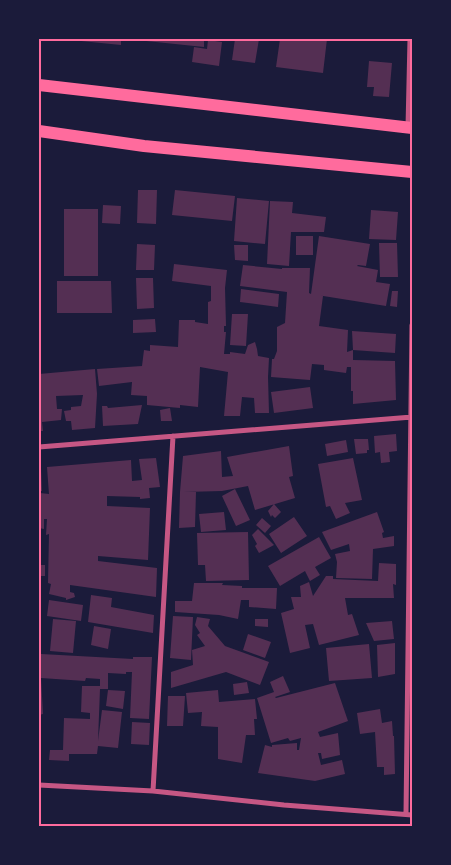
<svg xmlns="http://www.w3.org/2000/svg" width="451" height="865" viewBox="0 0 451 865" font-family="'Roboto Condensed',sans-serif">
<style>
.building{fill:#542f53}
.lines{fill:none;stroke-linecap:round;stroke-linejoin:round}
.minor{stroke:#c65784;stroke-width:5}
.primary{stroke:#ff6b9d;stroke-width:12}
.neatline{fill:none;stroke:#ff6b9d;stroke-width:2}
</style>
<rect width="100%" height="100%" fill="#1b1b3a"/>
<!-- building -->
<path class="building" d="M71,39H121V45L71,40Z
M146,39H204V47L146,41Z
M235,39H259L255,63L232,60Z
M280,39H327L323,73L276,67Z
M208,40L222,42L219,66L192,62L194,47L207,49Z
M369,61L392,63L389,97L373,96L374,87H367Z
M138,190H157L156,224L137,223Z
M175,190L235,196L232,221L172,215Z
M237,198L269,201L265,244L234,241Z
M270,201L293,202L292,213L326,217L324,232H291L289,266L267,264Z
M103,205L121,206L120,224L102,223Z
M64,209H98V276H64Z
M371,210L398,212L396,240L369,239Z
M296,236H313V255H296Z
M319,236L370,244L366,266L358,265L357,266L378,270L376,282L390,284L386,306L317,295L323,296L319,326L348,330L347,352L353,350L352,331L396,334L395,353L353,350V360L395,361L396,400L353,404V391H351V367H347L346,373L324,370V365L312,364L310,380L271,377L272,359H274L277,351V327L285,323L287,292L240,286L243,265L282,269V268H310L309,293L311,294Z
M379,243H397L398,277H380Z
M137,244L155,245L154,270H136Z
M234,245H248V261L235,260Z
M174,264L227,270L225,288L226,326H224V332H226L224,354H230V352L245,354L248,345L255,342L257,349L258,356L269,358L268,377L269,413H255L254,398L242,397L240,416H224L228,372L200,367L198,407L180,405V408L147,405V396L131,395L132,382L99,386L97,369L142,366L144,350L150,351V345L178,347L179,320H195V322L208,324V302L211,301V286L172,281Z
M136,278H153L154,308L137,309Z
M57,281H111L112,313H57Z
M241,289L279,294L278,307L240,302Z
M392,291H398L397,307L390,306Z
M232,314H248L246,346L230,345Z
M155,319L156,332L133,333V320Z
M95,369L97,394L95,428L72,430L71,421H66L64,411L71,410V407L81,406L83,395L56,396L57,409H62L61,420L42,422L43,431H40L41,442H39V374Z
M310,387L313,408L274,413L271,392Z
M142,405L138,424L103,426L102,406H107L108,408Z
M170,408L172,421H161L160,410Z
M396,434L397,451L389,452L390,462L381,463L380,452L375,453L374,436Z
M354,439H368L369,450H367V453L356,454Z
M346,440L348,452L327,456L325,444Z
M289,446L293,476L289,477L295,498L255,510L248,486L222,491L184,492H196L195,527L179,528L180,492L183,456L221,451L222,477L233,476L227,457Z
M156,458L160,487L149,488L150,498L140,499V497L107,496V506L150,508L148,560L98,556V561L157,568L156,597L70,585V592L74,593L75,597L66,600V598L49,594L51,584L48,583L49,534L46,535L47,519H44V529L39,528L40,493L49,494L47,467L131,460L132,481L142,480L139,459Z
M353,458L362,500L345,503L350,513L336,519L330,506L326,507L318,464Z
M39,468H41L42,491H39Z
M235,489L250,520L236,526L222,496Z
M274,504L281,512L275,518L272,515L271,517L268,511Z
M224,512L226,530L201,532L199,514Z
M377,512L384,532L382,533L383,538L394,536V546L373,549L372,579L336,578L337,562L335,554L350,551L349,544L331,550L322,532Z
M294,517L307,536L281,553L269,534Z
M262,518L271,526L265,533L256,525Z
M258,529L274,545L259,553L255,546L257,544L252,535Z
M248,532L249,580L206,581L205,565H198L197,533Z
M319,537L331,558L315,567L320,575L310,581L305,571L280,586L268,566Z
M379,563L396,564V585L393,584L394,598H345L348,615L352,614L359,635L319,645L313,624L305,625L310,648L290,653L281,613L294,609L291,597H301L300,586L309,582L313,596L326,576H333V579L378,581Z
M39,565H45V576H39Z
M194,583H223L222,585L242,586V588H277L276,609L249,607V600H241L238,619L219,615L175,612V601H192Z
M91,595L112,598L111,607L154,615L153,633L88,622Z
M49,600L83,605L81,621L47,616Z
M173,616L193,617L191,660L170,658Z
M197,617L210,619L208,626L225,646L269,662L260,685L226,672L171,688V672L193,665L192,650L205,646L197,635L200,633L195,625Z
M53,619L76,621L73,653L50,651Z
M255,619H268V627L255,626Z
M392,621L394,639L374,641L366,623Z
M94,626L111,629L108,649L91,645Z
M248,634L271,642L265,658L243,650Z
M395,643V674L378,677L377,645Z
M369,644L372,678L329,681L326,648Z
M41,654L133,659V657H152L149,719L130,718L132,672H126V674L108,673V689H100L98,741L102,710L122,712L118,748L98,746L97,754H69V761L49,760L50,750H63L64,718L90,719V713L81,712L82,686H100V679L86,678L85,681L41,678L43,714L39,715Z
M283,676L290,692L275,697L276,698L335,683L348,721L318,732L320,737L338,733L340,755L322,759L321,753H318L321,765L342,760L345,774L315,781L258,773L265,745L272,747V745L297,743V750H299L301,738L290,741L288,738L271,743L257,698L274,692L270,682Z
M247,682L249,693L234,695L233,684Z
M108,690L125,691L123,709L106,706Z
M218,690L219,702L255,699L257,719H254L255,735H246L242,763L218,759V727L201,726L202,712L188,713L186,693Z
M168,696H185L183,726H167Z
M380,709L382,723L392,721L393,736H394L395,774L384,775V767H377L375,732L360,734L357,713Z
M132,722L150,723L149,745L131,744Z"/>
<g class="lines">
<!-- minor -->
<path class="minor" d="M408,127L410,39
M39,447L412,417
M39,785L153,791L284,805L412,815
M153,791L173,436
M406,814L412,325"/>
<!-- primary -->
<path class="primary" d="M39,85L412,128
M39,131L144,146L412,172"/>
</g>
<!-- border -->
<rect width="451" height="865" fill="none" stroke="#1b1b3a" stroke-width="80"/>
<rect x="40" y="40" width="371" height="785" class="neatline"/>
</svg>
